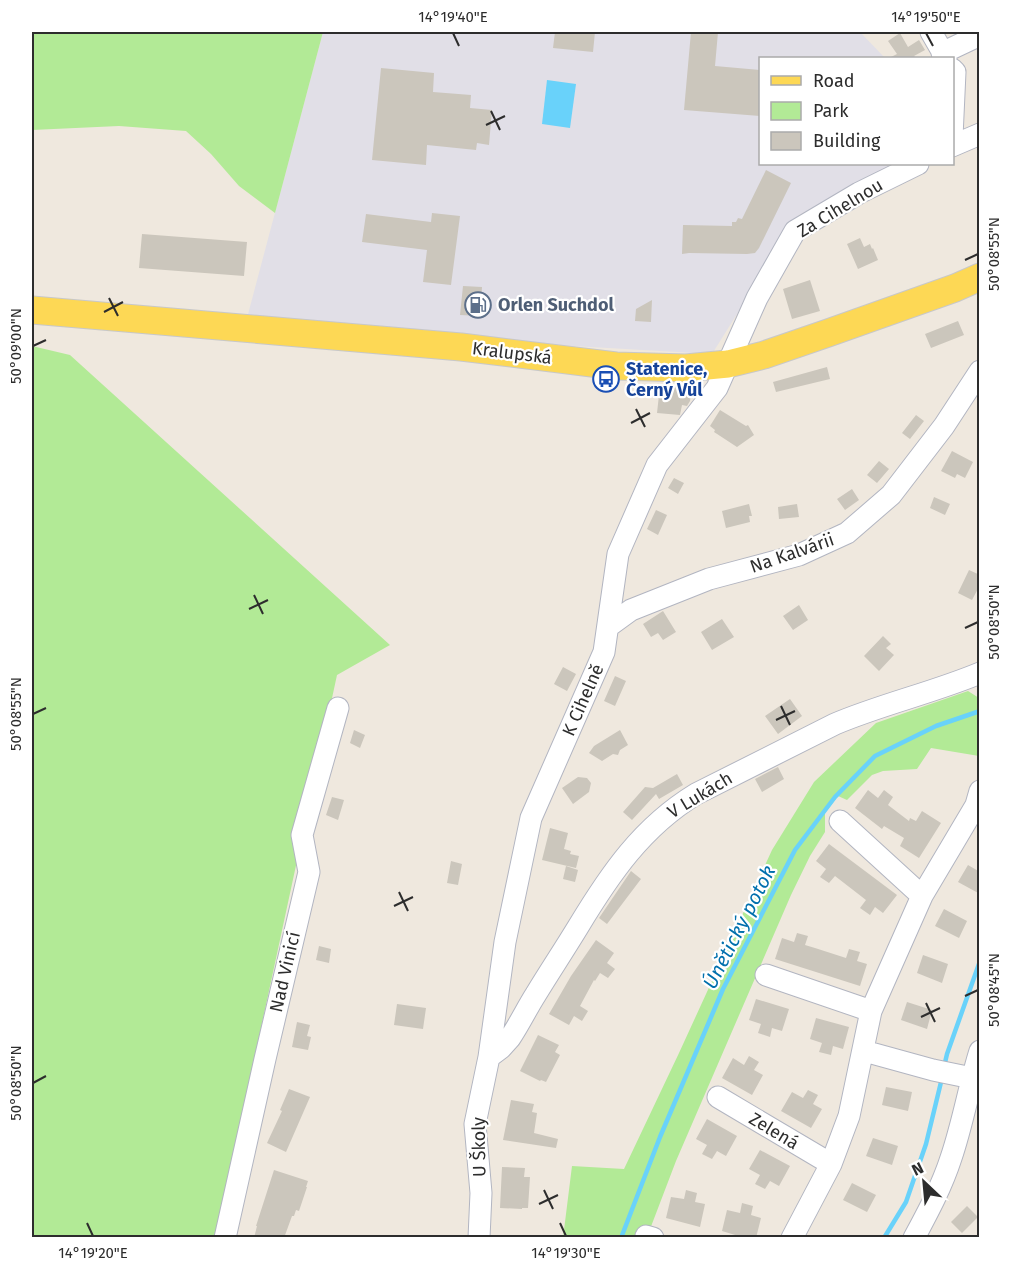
<svg xmlns="http://www.w3.org/2000/svg" width="1011" height="1269" viewBox="0 0 1011 1269" font-family="'Fira Sans',sans-serif">
<style>
.industrial{fill:#e1dfe7}
.green{fill:#b2ea96}
.water{fill:#69d2fa}
.lines{fill:none;stroke-linecap:round;stroke-linejoin:round}
.stream{stroke:#69d2fa;stroke-width:4.5}
.building{fill:#cbc6bc}
.minor-casing{stroke:#b2b5c1;stroke-width:23}
.major-casing{stroke:#c8c8c8;stroke-width:29}
.minor{stroke:#fff;stroke-width:21}
.major{stroke:#fdd855;stroke-width:27}
.ticks{fill:none;stroke:#2d2d2d;stroke-width:2}
.labels{text-anchor:middle;stroke-width:4.5;stroke-linejoin:round;paint-order:stroke}
.street-label{font-size:18px;fill:#2d2d2d;stroke:#fff}
.service-label{font-size:18px;font-weight:bold;fill:#4e5e75;stroke:#fff;text-anchor:start}
.transit-label{font-size:18px;font-weight:bold;fill:#164399;stroke:#fff;text-anchor:start}
.water-label{font-size:20px;font-style:italic;fill:#0170ad;stroke:#fff}
.neatline{fill:none;stroke:#2d2d2d;stroke-width:2}
.ticks-label{font-size:15px;text-anchor:middle;fill:#2d2d2d}
</style>
<rect width="100%" height="100%" fill="#efe8de"/>
<!-- industrial -->
<path class="industrial" d="M323,32H860L885,58H760V164H900L799,215L712,354L556,345L247,318Z"/>
<!-- green -->
<path class="green" d="M32,32H323L275,213L239,186L211,154L186,131L119,126L32,130Z
M32,346L70,355L390,645L337,675L216,1237L32,1238Z
M968,691L979,698V756L931,748L917,769L883,771L872,775L847,800L838,796L825,813V832L810,856L791,895L676,1161L647,1237L563,1238L572,1166L624,1169L679,1053L772,850L814,782L876,723Z"/>
<!-- water -->
<path class="water" d="M547,80L576,84L570,128L542,124Z"/>
<g class="lines">
<!-- stream -->
<path class="stream" d="M944,1067L947,1054L980,961
M621,1238L660,1137L723,989L795,850L835,797L875,756L936,726L980,711
M884,1238L906,1202L926,1144L942,1078"/>
</g>
<!-- building -->
<path class="building" d="M555,32H595L593,52L553,48Z
M691,32H718L715,66L760,70V116L684,110Z
M900,33L908,47L919,40L925,50L914,56L916,58H889L897,54L888,41Z
M381,68L434,73L433,92L471,95L470,108L492,110L489,145L477,143L476,150L427,145L426,165L372,160Z
M766,170L791,183L759,248L755,253L747,254L689,253L682,254L683,225L732,226V222H736L738,218L742,219Z
M432,213L460,216L451,285L423,282L427,250L362,242L366,214L431,222Z
M142,234L247,242L244,276L139,268Z
M860,238L864,247L870,244L872,249L873,248L878,260L858,269L847,244Z
M810,280L820,311L792,319L783,289Z
M463,286L482,287L480,316L460,315Z
M652,300L651,322L635,321L636,309Z
M958,321L964,335L931,348L925,334Z
M827,367L830,379L776,392L773,382Z
M660,386L683,388V394L691,395L690,401L687,406L682,405L680,415L657,413Z
M720,410L746,426L748,425L754,435L737,447L714,432L715,430L710,426Z
M916,415L924,421L910,439L902,433Z
M952,451L973,462L965,478L957,474L955,478L941,471Z
M879,461L889,469L877,483L867,475Z
M674,478L684,483L678,494L668,488Z
M852,489L859,500L845,510L837,499Z
M934,497L950,504L945,515L930,508Z
M749,504L752,516H749L750,522L726,528L722,511Z
M797,504L799,517L779,519L778,507Z
M656,510L667,515L658,535L647,529Z
M969,570L980,575V585L972,600L958,593Z
M799,605L808,620L793,630L783,616Z
M663,611L676,632L663,640L658,633L651,637L643,624Z
M722,619L734,637L712,650L701,632Z
M883,636L891,644L886,648L894,655L879,671L864,656Z
M563,667L576,674L567,691L554,684Z
M615,676L626,681L615,706L604,701Z
M790,699L802,716L778,734L765,716Z
M354,730L365,735L360,748L350,743Z
M620,730L628,745L620,750L618,755L613,754L602,761L589,753L594,746Z
M778,767L784,779L762,792L755,779Z
M677,774L683,785L659,799L656,794L632,820L623,812L645,787L653,788Z
M578,777L587,778L591,783L589,792L573,804L562,788Z
M868,790L878,798L884,790L893,797L888,805L909,821L910,818L916,821L922,811L941,823L919,858L900,846L904,838L884,826L882,829L855,808Z
M332,797L344,800L338,820L326,815Z
M550,828L568,833L564,849L571,851L570,854L579,856L576,868L542,860Z
M829,844L897,895L883,913L875,907L870,915L860,908L866,900L835,876L829,883L820,877L826,869L816,861Z
M451,861L462,864L458,885L447,883Z
M968,865L980,872V894L958,882Z
M566,866L578,870L575,882L563,879Z
M631,871L641,879L607,924L599,918Z
M944,909L967,921L959,938L935,926Z
M797,933L808,936L805,945L815,948L846,958L849,949L860,952L857,961L867,964L860,986L775,959L782,938L794,942Z
M596,940L614,953L607,963L615,969L608,978L600,973L595,981L594,980L580,1006L588,1011L582,1021L574,1016L569,1025L549,1014L571,976Z
M319,946L331,949L329,963L316,960Z
M923,955L948,964L942,983L917,973Z
M756,999L789,1009L782,1031L772,1028L770,1037L758,1033L761,1024L749,1020Z
M907,1002L932,1010L927,1029L901,1020Z
M397,1004L426,1008L423,1029L394,1025Z
M816,1018L849,1027L843,1049L833,1046L831,1055L819,1052L822,1043L810,1039Z
M297,1022L310,1025L307,1036L311,1037L308,1050L292,1047Z
M538,1035L559,1045L555,1052L560,1055L546,1082L541,1080L540,1081L520,1071Z
M749,1056L759,1062L754,1070L763,1075L752,1095L722,1078L733,1058L744,1065Z
M886,1087L912,1092L908,1111L882,1105Z
M289,1089L310,1097L286,1152L267,1143L282,1111L280,1110Z
M808,1090L818,1095L813,1104L822,1109L811,1128L781,1111L792,1092L803,1098Z
M511,1100L534,1104L532,1112L537,1113L534,1133L558,1139L556,1148L503,1140Z
M707,1119L737,1136L726,1156L717,1151L712,1159L702,1154L707,1145L696,1139Z
M873,1138L898,1146L892,1165L866,1156Z
M760,1150L790,1166L779,1186L770,1181L765,1189L755,1184L760,1175L749,1169Z
M502,1167L525,1168L524,1177H530L528,1208H522V1209L500,1208Z
M274,1170L308,1181L306,1187H307L299,1211L296,1210L294,1216H292L284,1238H254L257,1226H256Z
M852,1183L876,1195L867,1212L843,1200Z
M686,1190L697,1193L695,1202L705,1204L700,1227L666,1218L671,1197L684,1199Z
M742,1203L753,1206L751,1215L761,1218L756,1238H745L722,1231L727,1210L740,1213Z
M967,1206L978,1217L962,1233L951,1222Z"/>
<g class="lines">
<!-- minor casing -->
<g class="minor-casing">
<path id="minor" d="M931,32L946,58
M942,53L980,35
M952,69L955,72L952,137
M952,146L980,134
M609,626L631,610L709,579L799,555L847,533L891,495L944,426L980,371
M840,821L922,896
M766,975L871,1011
M864,1051L933,1070L972,1078
M489,1057L501,1048L510,1038C520,1023 527,1008 536,994C550,971 564,950 578,927C610,874 642,827 696,794L835,724C882,704 932,693 980,673
M718,1097L831,1164
M646,1236L653,1238
M225,1238L265,1059L309,872L302,835L338,708
M479,1238L481,1193L475,1124L489,1057L505,942L531,818L604,652L618,554L657,465L717,388L757,298L795,231L859,193L918,164
M792,1238L831,1164L849,1116L871,1011L922,896L976,805L980,791
M914,1238C928,1212 942,1186 951,1158C963,1123 969,1086 980,1051"/>
</g>
<!-- major casing -->
<g class="major-casing">
<path id="major" d="M32,310L461,347L616,366L686,368L728,364L764,355L828,333L955,288L980,277"/>
</g>
<!-- minor -->
<use href="#minor" class="minor"/>
<!-- major -->
<use href="#major" class="major"/>
</g>
<!-- ticks -->
<path class="ticks" d="M453,33L459,46M926,33L933,46M491,111L500,130M486,125L505,116M965,260L978,254M109,298L118,316M104,312L123,302M33,346L46,340M636,409L645,427M631,423L650,413M254,595L263,614M249,609L268,600M965,628L978,622M781,706L790,725M33,714L46,708M776,720L795,711M399,892L408,911M394,906L413,897M965,996L978,990M926,1003L935,1022M921,1017L940,1008M33,1083L46,1076M544,1190L553,1209M539,1204L558,1195M87,1223L93,1236M560,1223L566,1236"/>
<!-- icons -->
<defs>
<g id="fuel-ring" transform="scale(1.35)"><circle r="9.5" fill="#fff" stroke="#5c6f8a" stroke-width="1.5"/><path d="M-5.5-6h7V0h2V4h1.3V-2.5L3-4.5l.8-.8L6-3V5H2.5V1h-1V6h-7ZM-4.2-4.7v3.2H.2V-4.7Z" fill="#5c6f8a"/></g>
<g id="bus-ring" transform="scale(1.35)"><circle r="9.5" fill="#fff" stroke="#1a4fb4" stroke-width="1.5"/><path d="M-5-6H5V4H4V6H2V4H-2V6H-4V4H-5ZM-3.5-4V0h7V-4ZM-3.5 1.2v1.5H-2V1.2ZM2 1.2v1.5H3.5V1.2Z" fill="#1a4fb4"/></g>
</defs>
<g fill-rule="evenodd">
<use href="#fuel-ring" x="478" y="305"/>
<use href="#bus-ring" x="606" y="379"/>
</g>
<g class="labels">
<!-- street labels -->
<g class="street-label">
<text transform="translate(840 208) rotate(-31)" y="6">Za Cihelnou</text>
<text transform="translate(512 353) rotate(7)" y="6">Kralupská</text>
<text transform="translate(792 553) rotate(-19)" y="6">Na Kalvárii</text>
<text transform="translate(583 700) rotate(-66)" y="6">K Cihelně</text>
<text transform="translate(700 795) rotate(-31)" y="6">V Lukách</text>
<text transform="translate(285 972) rotate(-77)" y="6">Nad Vinicí</text>
<text transform="translate(774 1131) rotate(31)" y="6">Zelená</text>
<text transform="translate(479 1147) rotate(-91)" y="6">U Školy</text>
</g>
<!-- service labels -->
<g class="service-label">
<text x="498" y="311">Orlen Suchdol</text>
</g>
<!-- transit labels -->
<g class="transit-label">
<text x="626" y="375">Statenice,<tspan x="626" dy="21">Černý Vůl</tspan></text>
</g>
<!-- water labels -->
<g class="water-label">
<text transform="translate(739 927) rotate(-63)" y="7">Únětický potok</text>
</g>
</g>
<!-- border -->
<rect width="1011" height="1269" fill="none" stroke="#ffffff" stroke-width="66"/>
<!-- legend -->
<rect x="759" y="57" width="195" height="108" fill="#ffffff" stroke="#ababab" stroke-width="1.5"/>
<rect x="771" y="76" width="30" height="9" fill="#fdd855" stroke="#ababab" stroke-width="1.5"/>
<text x="813" y="87" font-size="18" fill="#2d2d2d">Road</text>
<rect x="771" y="102" width="30" height="18" fill="#b2ea96" stroke="#ababab" stroke-width="1.5"/>
<text x="813" y="117" font-size="18" fill="#2d2d2d">Park</text>
<rect x="771" y="132" width="30" height="18" fill="#cbc6bc" stroke="#ababab" stroke-width="1.5"/>
<text x="813" y="147" font-size="18" fill="#2d2d2d">Building</text>
<!-- north arrow -->
<g transform="translate(924 1182) rotate(334)" stroke="#ffffff" stroke-width="4.5" paint-order="stroke">
<path d="M0-4.5L10 22L0 15L-10 22Z" fill="#2d2d2d"/>
<text y="-9" font-size="16" font-weight="bold" text-anchor="middle" fill="#2d2d2d">N</text>
</g>
<rect x="33" y="33" width="945" height="1203" class="neatline"/>
<g class="ticks-label">
<text x="453" y="22">14°19'40"E</text>
<text x="926" y="22">14°19'50"E</text>
<text transform="translate(994 254) rotate(-90)" y="5">50°08'55"N</text>
<text transform="translate(16 346) rotate(-90)" y="5">50°09'00"N</text>
<text transform="translate(994 622) rotate(-90)" y="5">50°08'50"N</text>
<text transform="translate(16 714) rotate(-90)" y="5">50°08'55"N</text>
<text transform="translate(994 990) rotate(-90)" y="5">50°08'45"N</text>
<text transform="translate(16 1083) rotate(-90)" y="5">50°08'50"N</text>
<text x="93" y="1258">14°19'20"E</text>
<text x="566" y="1258">14°19'30"E</text>
</g>
</svg>
